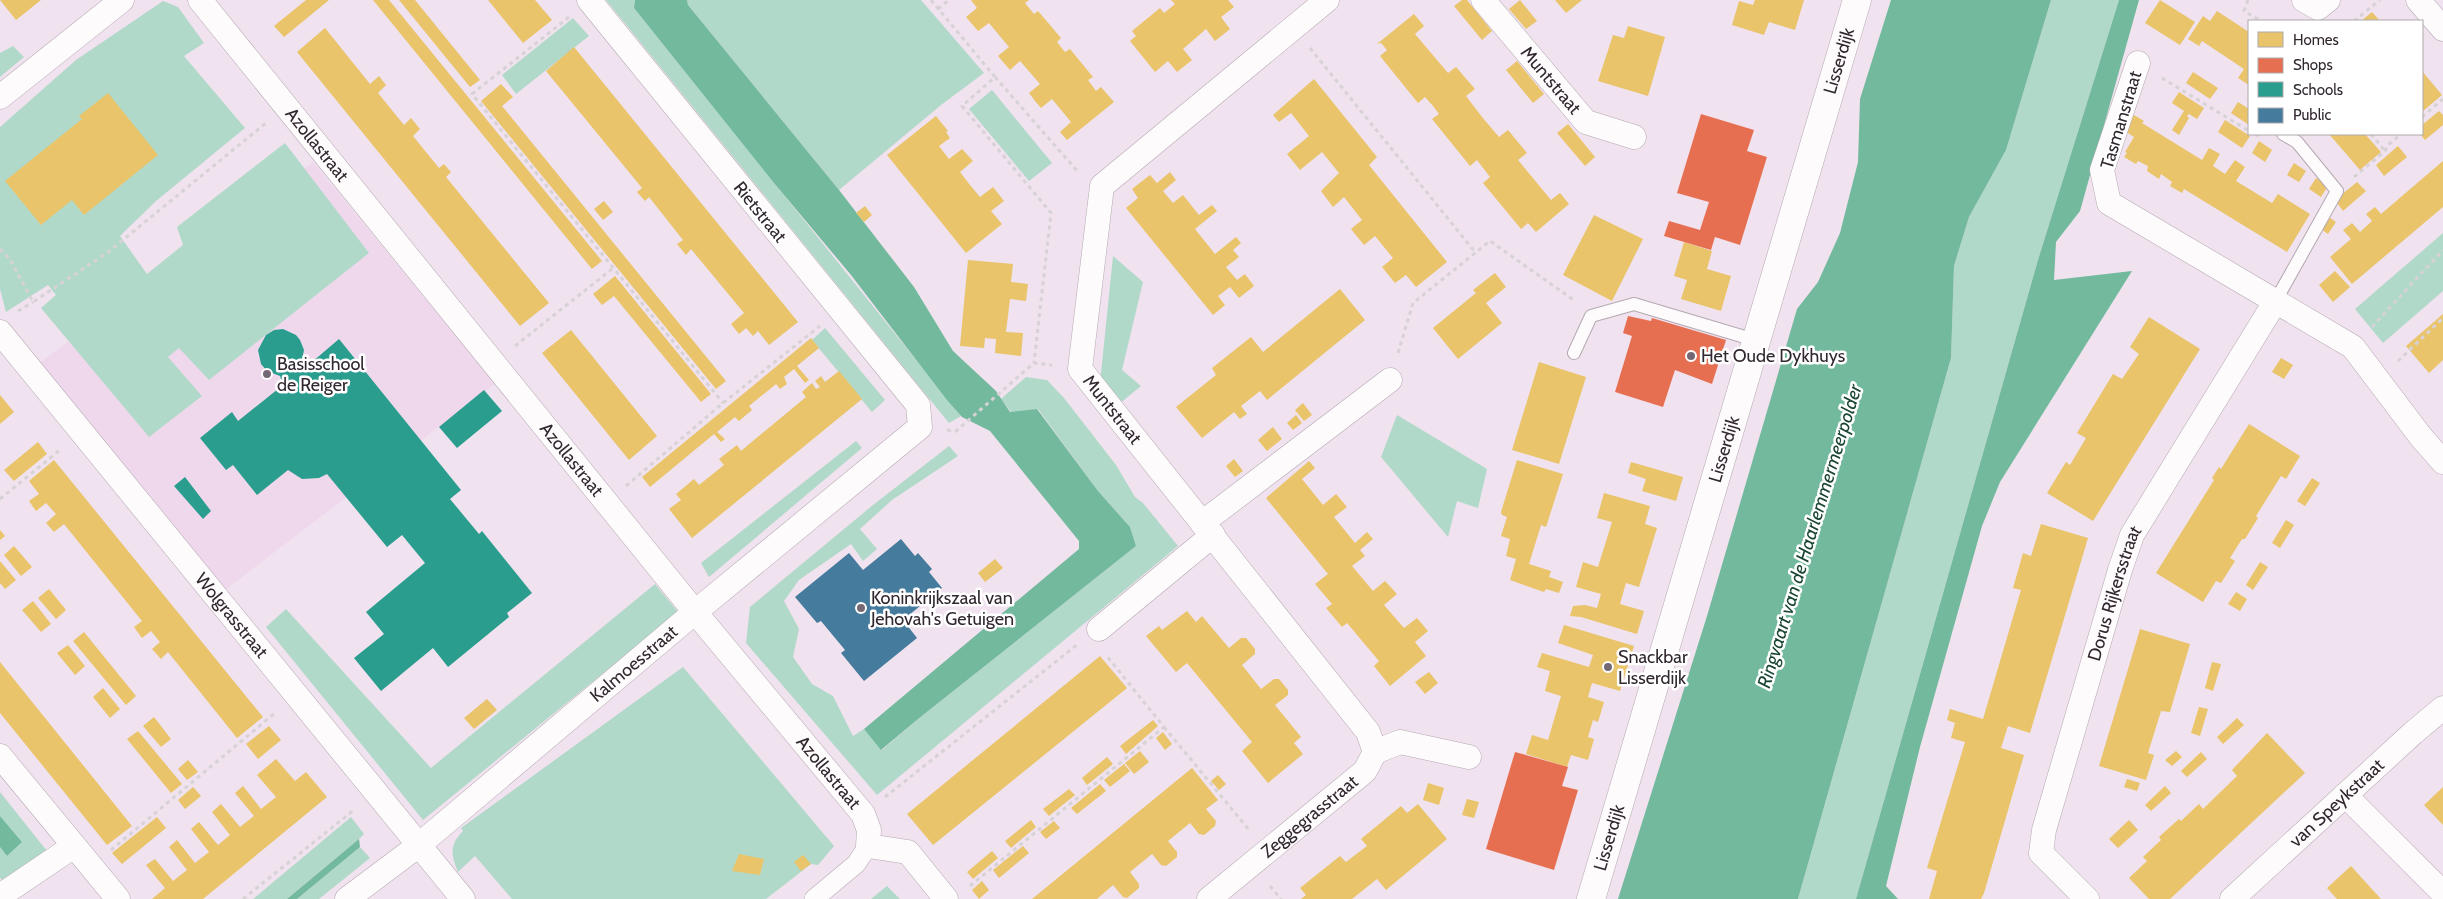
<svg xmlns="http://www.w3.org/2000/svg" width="2443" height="899" viewBox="0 0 2443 899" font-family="Cabin,sans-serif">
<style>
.built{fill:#efd8ec}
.green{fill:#b1d9c9}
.water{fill:#73b99e}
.homes{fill:#e9c46a}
.shops{fill:#e76f51}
.schools{fill:#2a9d8f}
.public{fill:#457b9d}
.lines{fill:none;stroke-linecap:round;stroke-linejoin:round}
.service-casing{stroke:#b4a9b2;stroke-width:14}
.pedestrian-casing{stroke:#b4a9b2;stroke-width:20}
.minor-casing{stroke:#b4a9b2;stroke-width:25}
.tertiary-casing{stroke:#b4a9b2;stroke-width:29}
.path{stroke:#d6d2d5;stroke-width:3;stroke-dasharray:4 4;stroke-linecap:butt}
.service{stroke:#fdfbfc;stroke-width:12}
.pedestrian{stroke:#fdfbfc;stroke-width:19}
.minor{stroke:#fdfbfc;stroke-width:24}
.tertiary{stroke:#fdfbfc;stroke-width:28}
.poi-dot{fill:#746872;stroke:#fff;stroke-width:2}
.labels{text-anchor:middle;stroke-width:5;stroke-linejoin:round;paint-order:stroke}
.street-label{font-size:18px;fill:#31272f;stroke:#fff}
.poi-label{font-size:18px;fill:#31272f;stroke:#fff;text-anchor:start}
.water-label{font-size:19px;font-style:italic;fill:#194532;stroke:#fff}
</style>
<rect width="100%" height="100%" fill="#f0e2ee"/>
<!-- built -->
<path class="built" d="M313,162L495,384L225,590L39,363Z"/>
<!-- green -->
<path class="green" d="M606,0H635L634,8L961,416L949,423Z
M687,0H921L984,73L941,105L839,190L688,5Z
M2051,0H2119L2038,260L1856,899H1798L1951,358L1954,266L1969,217L2006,150Z
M163,1L178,7L204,43L184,56L245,128L156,201L120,236L147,274L183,245L177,227L285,143L369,253L209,380L179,348L168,357L202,396L149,437L41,308L56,295L48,285L6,312L0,289V127L76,60Z
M573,18L589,36L516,94L502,75Z
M13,46L24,57L0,77V53Z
M992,90L1052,163L1029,181L969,109Z
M2443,233V291L2383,343L2355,309Z
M1113,256L1143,282L1122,370L1141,386L1118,405L1100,383Z
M825,328L885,400L872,412L812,340Z
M1026,377L1047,380L1064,398L1116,465L1135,497L1143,503L1178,546L877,795L746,643L750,607L873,505L949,446L958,456L892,500L860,529L877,549L863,561L851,544L799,580L784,601L799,629L793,657L812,684L833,696L853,736L864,729L882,750L918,719L1136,546L1130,527L1098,491L1038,409L1011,412L1001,399Z
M1397,415L1487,469L1478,508L1457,501L1448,537L1381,457Z
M856,441L862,448L709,577L701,563Z
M655,584L678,612L423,820L266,627L286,609L431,768Z
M683,667L834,846L818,865L811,864L766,899H512L475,856L458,872C451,855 449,845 463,831L461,828Z
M0,792L47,851L4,882L0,878V847L7,856L22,842L0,816Z
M351,817L364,834L359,839L287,899H253Z
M360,847L370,858L319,899H297Z
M887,886L900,899H871Z"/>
<!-- water -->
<path class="water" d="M635,0H687L688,5L839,190L914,287L953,351L996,391L1010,412L1037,409L1098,491L1130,527L1136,546L918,719L881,750L864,729L1079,549V541L990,431L962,417L947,400L851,275L774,183L634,8Z
M1891,0H2051L2006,150L1969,217L1954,266L1951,358L1798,899H1618L1707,616L1797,309L1818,282L1840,233L1858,162L1860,99Z
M2119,0H2139L2080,211L2056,242L2054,280L2132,271L2000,482L1982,526L1920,747L1886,886L1898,899H1856L2038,260Z
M0,816L22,842L7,856L0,847Z
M359,839L360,847L297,899H287Z"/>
<!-- homes -->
<path class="homes" d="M0,0H41L16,20Z
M306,0H329L284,37L274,26Z
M373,0H389L602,261L592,269Z
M399,0H415L480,80L470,87Z
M488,0H535L552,20L523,43Z
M971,0H1029L1025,3L1034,14L1038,11L1061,38L1057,42L1065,52L1070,49L1093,77L1088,80L1096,91L1101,87L1114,102L1067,140L1060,132L1071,122L1052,99L1041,108L1035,101L1029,93L1040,84L1020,61L1010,70L998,56L1009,47L989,23L978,31L966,17L977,8Z
M1171,0H1228L1234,7L1221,17L1230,29L1215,41L1206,29L1183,49L1192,60L1177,72L1168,61L1155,72L1130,41L1136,36L1132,31L1160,8L1164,13L1175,4Z
M1462,0H1467L1492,31L1482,40L1454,6Z
M1520,0L1537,21L1526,29L1509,9Z
M1555,0H1582L1566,13Z
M1755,0H1804L1795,30L1769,22L1764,35L1732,25L1739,1L1753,5Z
M2160,0L2195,22L2180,45L2145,23Z
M2217,11L2249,32V85L2238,78L2244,69L2202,41L2199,46L2188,39L2203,16L2210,21Z
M2372,12L2380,21H2361Z
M1414,14L1424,26L1415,34L1448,73L1456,67L1475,89L1466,96L1482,117L1499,137L1508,130L1527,153L1518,160L1551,200L1560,193L1569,204L1536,232L1528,223L1521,229L1483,183L1490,177L1477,160L1470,166L1432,119L1439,114L1433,106L1425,97L1418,103L1380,56L1387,50L1381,43L1377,44Z
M1628,26L1665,37L1648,96L1598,81L1613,35L1624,38Z
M325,28L370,84L379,76L386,85L378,93L404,125L411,118L420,129L413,136L439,168L444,164L451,172L446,177L549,303L520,326L297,52Z
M574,47L798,322L769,345L758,331L753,336L746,328L739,334L731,324L744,313L691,249L686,255L677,244L683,240L649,197L645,201L637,192L642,188L546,71Z
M1517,61L1544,94L1533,103L1506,70Z
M2422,71L2442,95L2422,112Z
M2193,72L2218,88L2210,99L2186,83Z
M1314,79L1377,157L1369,165L1447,262L1416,287L1406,275L1395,283L1382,267L1393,258L1375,236L1364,245L1351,229L1362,220L1344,197L1333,207L1321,191L1339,173L1322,152L1300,170L1287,154L1309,136L1291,113L1279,122L1273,115Z
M501,84L513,97L502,106L726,381L716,389L481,101Z
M2179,92L2204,108L2197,119L2189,114L2187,116L2189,118L2179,135L2172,130L2184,111L2172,103Z
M108,93L158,155L84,215L72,200L41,225L5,181L82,119L79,116Z
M2238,102L2249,109V125L2231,113Z
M2439,111L2443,115V125L2425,140L2420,134L2422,125Z
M2134,115L2144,121L2142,123L2202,160L2209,148L2220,154L2213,166L2225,174L2235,160L2245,167L2236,181L2272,203L2278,194L2310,214L2287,252L2184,189L2182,193L2170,186L2172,182L2161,174L2159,179L2147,171L2148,166L2138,161L2136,164L2124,157L2127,153L2125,152L2134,137L2125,131Z
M936,116L948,131L946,132L950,138L939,146L949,159L962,149L973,161L960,172L970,185L980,197L993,187L1004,201L991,211L1002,224L966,253L887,155Z
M2225,120L2250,136L2242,148L2218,132Z
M1568,124L1595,157L1585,166L1557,133Z
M2329,134H2365L2381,152L2360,170Z
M2259,141L2272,150L2265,162L2252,153Z
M2398,146L2407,157L2384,176L2376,165Z
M2443,161V207L2352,284L2330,257L2351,239L2343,230L2352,223L2360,232L2372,221L2366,214L2375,207L2381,214Z
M2294,163L2306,171L2299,182L2287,175Z
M1170,172L1176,180L1163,191L1173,203L1183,195L1199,215L1212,205L1217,211L1195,229L1215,254L1236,237L1241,243L1233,250L1239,257L1226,267L1237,280L1245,274L1254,286L1239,298L1230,287L1218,296L1225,305L1213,315L1126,208L1138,198L1132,189L1150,175L1157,183Z
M2316,178L2328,186L2321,197L2309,189Z
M2357,182L2366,191L2343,211L2335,200Z
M604,201L613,212L603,220L594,209Z
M865,206L872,215L864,222L856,213Z
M1594,215L1643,239L1612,301L1563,275Z
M2326,215L2336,222L2328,234L2318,227Z
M1684,242L1712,251L1707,269L1731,276L1721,311L1681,299L1687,280L1674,276Z
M968,260L1013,264L1011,282L1028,284L1026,301L1010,299L1006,332L1023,333L1021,356L995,353L996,339L985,338L984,348L960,346Z
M2335,271L2350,287L2333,302L2319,285Z
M1495,273L1506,287L1486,303L1502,323L1458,359L1433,328L1476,293L1473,290Z
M615,276L711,394L701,402L614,296L602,305L593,294Z
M1340,289L1365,320L1267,400L1260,391L1241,406L1247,414L1240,419L1234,412L1202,438L1176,407L1216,375L1212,368L1251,337L1263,352Z
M2443,314V360L2429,373L2406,346Z
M2149,317L2200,349L2093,521L2047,493L2066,462L2070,465L2086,438L2077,433L2113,374L2122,379L2139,354L2130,347Z
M571,330L657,436L629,460L542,353Z
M811,338L819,348L797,366L809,380L805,383L794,369L784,377L787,384L780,389L776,384L749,406L752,410L739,421L735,417L717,432L725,439L721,442L714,434L650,487L642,477Z
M2281,358L2293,365L2284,379L2272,372Z
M1539,362L1586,377L1559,464L1512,450Z
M839,371L862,399L692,538L669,509L681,500L676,494L694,479L699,485L724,465L719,459L737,445L741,451L754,440L806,397L802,392L812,383L816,389L820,387L815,381L821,376L825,382Z
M0,395L14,412L0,424Z
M1303,403L1312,415L1304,421L1295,410Z
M1296,415L1302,423L1293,430L1287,423Z
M2249,424L2300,456L2286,479L2281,476L2256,516L2258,518L2245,539H2242L2230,558L2235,561L2221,583L2216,581L2203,602L2156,573L2214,480L2212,478L2219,467L2221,469Z
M1273,427L1282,439L1267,451L1258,440Z
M38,442L47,454L14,481L4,470Z
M1234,459L1243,471L1235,477L1226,466Z
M54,460L263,717L237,738L168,652L161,659L152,649L160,642L151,631L142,638L134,627L142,621L64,524L54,532L46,523L56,514L46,503L36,511L29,501L39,494L29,481Z
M1517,460L1563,474L1546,527L1541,525L1529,564L1551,571L1549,577L1563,582L1559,593L1546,589L1544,592L1510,580L1516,559L1506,556L1510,539L1501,536L1507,517L1502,515L1501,512Z
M1309,461L1315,468L1302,479L1323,505L1336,494L1342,501L1347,507L1334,517L1355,543L1367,532L1373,539L1360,550L1365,556L1352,566L1373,591L1385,581L1397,594L1384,605L1404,628L1417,618L1428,631L1415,642L1426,656L1390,686L1374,666L1379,661L1347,623L1342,627L1326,608L1332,604L1315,584L1328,574L1266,498Z
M1631,462L1683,477L1676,501L1642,491L1646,479L1628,473Z
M2312,478L2320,483L2305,506L2297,501Z
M1604,493L1650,506L1645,524L1657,528L1639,587L1626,583L1620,604L1644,611L1637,634L1581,617L1570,616L1573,606L1585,605L1597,608L1601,594L1576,587L1583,562L1598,567L1612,522L1597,518Z
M2286,520L2294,525L2280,548L2272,543Z
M2041,524L2088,538L2030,733L2008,726L2001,748L2024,755L1984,893L1981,899H1929L1937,871L1927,868L1965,742L1951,738L1955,723L1947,720L1950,709L1983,719L2021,590L2013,588L2023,553L2031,556Z
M0,530L5,536L0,540Z
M14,546L32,567L21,576L4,555Z
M995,559L1003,568L985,582L978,573Z
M0,561L16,580L5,589L0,583Z
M2260,562L2268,567L2253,590L2246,585Z
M49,589L66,610L56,619L38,598Z
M2236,592L2247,599L2240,611L2228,604Z
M33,601L51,624L41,632L22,610Z
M1187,611L1196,622L1202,616L1229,648L1241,638H1246L1255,649V654L1242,665L1261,689L1274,679H1279L1288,690V695L1275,705L1301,737L1294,743L1303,754L1268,783L1242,751L1252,742L1187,663L1176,672L1146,636L1159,626L1162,630Z
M1564,625L1634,646L1620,691L1592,683L1588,697L1604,702L1598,722L1593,720L1588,737L1594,739L1588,760L1571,755L1567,767L1526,754L1532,735L1548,740L1561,696L1545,691L1550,671L1537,667L1542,653L1589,667L1593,655L1596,656L1558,643Z
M2140,629L2190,644L2170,712L2161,711L2148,753L2154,755L2146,780L2099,766Z
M84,632L136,696L126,705L73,641Z
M68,645L85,666L75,675L57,653Z
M1100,656L1127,688L933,845L907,814Z
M0,662L132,826L107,845L0,713Z
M2212,662L2221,664L2213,691L2205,688Z
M1429,672L1438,683L1425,694L1415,682Z
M103,688L120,709L110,718L93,697Z
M487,699L497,710L474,729L464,718Z
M2199,707L2208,709L2200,736L2191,733Z
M154,717L171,739L161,747L143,726Z
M2237,718L2244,725L2223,744L2217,737Z
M1153,720L1158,726L1126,754L1120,746Z
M269,726L281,740L258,759L246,744Z
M138,731L182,784L171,793L127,739Z
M1163,732L1172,744L1165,750L1156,738Z
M2267,733L2305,773L2170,899H2149L2129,878L2147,861L2143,857L2161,840L2159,837L2161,835L2179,819L2181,821L2199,804L2203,809L2237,776L2232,770Z
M1140,751L1149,762L1134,774L1125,763Z
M2176,751L2182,757L2172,766L2165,760Z
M2201,752L2207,759L2187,777L2181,771Z
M1107,757L1113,764L1087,785L1082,778Z
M276,759L295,781L306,772L327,797L203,899H152L165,888L146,865L155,859L173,881L187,870L169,847L177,840L195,863L209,852L191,829L199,822L218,845L230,835L212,812L221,804L240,827L254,816L235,793L243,786L261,809L276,797L257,775Z
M188,760L198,772L187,780L178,769Z
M1124,764L1130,771L1110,787L1104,780Z
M1192,768L1218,800L1206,809L1216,821L1215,826L1204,835L1199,834L1190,823L1168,841L1177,852V857L1166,866L1161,865L1152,854L1130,872L1139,884V888L1127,898L1123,897L1113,885L1097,899H1032Z
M1218,775L1226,784L1219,790L1211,781Z
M2127,779L2140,783L2137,791L2124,787Z
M1428,783L1444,788L1439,805L1423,800Z
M1100,784L1106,791L1077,814L1071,808Z
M2165,786L2171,793L2151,811L2145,805Z
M193,787L201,796L185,809L178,800Z
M2443,787V825L2424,805Z
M1069,789L1075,795L1049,816L1043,809Z
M1467,799L1479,802L1474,818L1462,815Z
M1418,804L1447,839L1416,865L1386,890L1377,879L1352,899H1301L1306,895L1300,888L1340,856L1346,862L1367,846L1361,839L1401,806L1407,813Z
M157,817L166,828L122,864L112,853Z
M1031,820L1036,827L1011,848L1005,841Z
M2129,820L2138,830L2118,848L2109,839Z
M1054,821L1060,828L1046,839L1040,832Z
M1023,846L1029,853L999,878L993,870Z
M992,851L998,858L973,879L967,872Z
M739,854L764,859L760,875L732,871Z
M803,855L811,864L801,871L794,862Z
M2351,866L2370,887L2381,899H2337L2327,888Z
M982,881L989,890L979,899L972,890Z"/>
<!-- shops -->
<path class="shops" d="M1701,114L1754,130L1747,151L1767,157L1740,245L1715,237L1711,250L1664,236L1669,221L1700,230L1709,202L1677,193Z
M1628,316L1651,321L1652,318L1726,340L1712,384L1675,370L1663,407L1615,392L1632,336L1623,333Z
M1515,752L1568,767L1562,786L1578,790L1554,870L1486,849Z"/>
<!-- schools -->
<path class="schools" d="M283,329L296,335L300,340L304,350L302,360L312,362L339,339L461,490L450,499L479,534L482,531L532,593L507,613L509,617L448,667L433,648L381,691L354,658L384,634L366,612L425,563L402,535L387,547L327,474L319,478L302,479L288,470L257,495L233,465L226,470L200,438L232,412L238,421L283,385L280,376L267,371L261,364L258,350L266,335L274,330Z
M484,390L502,411L457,448L439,427Z
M185,477L211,511L203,519L174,486Z"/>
<!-- public -->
<path class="public" d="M901,539L915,556L918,553L932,569L929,572L942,588L903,620L917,638L864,681L841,653L845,650L821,621L817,623L795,597L849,553L863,570Z"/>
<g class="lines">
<!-- service casing -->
<g class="service-casing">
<path id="service" d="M2275,302L2337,191L2297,142L2283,134
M1574,353L1591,316L1634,304L1755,340"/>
</g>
<!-- pedestrian casing -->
<g class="pedestrian-casing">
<path id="pedestrian" d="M814,899L856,864L868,846"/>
</g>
<!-- minor casing -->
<g class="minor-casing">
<g id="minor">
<path id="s1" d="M200,0L695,612L863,814L869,830L868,846L908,852L946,899"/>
<path id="s2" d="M1327,0L1102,186L1080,369L1368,732L1375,752"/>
<path id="s3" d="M1483,0L1586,122L1634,137"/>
<path d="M2304,0L2318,8L2328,0"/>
<path d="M2418,0L2443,29"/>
<path d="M2138,63L2102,170L2109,203L2353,347L2421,437L2443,462"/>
<path d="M0,97L122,0"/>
<path id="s4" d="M0,332L463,899"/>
<path d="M1202,523L1390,380"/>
<path d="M1099,629L1213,535"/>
<path d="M0,756L118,899"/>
<path d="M2345,795L2443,893"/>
<path d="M0,896L74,846"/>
<path id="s5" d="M347,899L419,845L695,612L920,427L918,405L589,0"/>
<path id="s6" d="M1209,899L1365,771L1375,752L1400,742L1469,757"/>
<path id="s7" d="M2087,899L2041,853L2044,830L2120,570L2132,535L2275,302"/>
<path id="s8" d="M2232,899L2413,733L2443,708"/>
</g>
</g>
<!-- tertiary casing -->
<g class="tertiary-casing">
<g id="tertiary">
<path id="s9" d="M1591,899L1857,0"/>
</g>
</g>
<!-- path -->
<path class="path" d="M931,0L995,77L962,106L1051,213L1034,363
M2248,0L2244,11L2261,21
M938,9L949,0
M569,17L472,94L723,403
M2354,21L2380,0
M1310,48L1475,252
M995,77L1079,173
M2162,78L2249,131
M2422,117L2443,99
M2255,134L2262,138
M2371,134L2385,151
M2354,177L2385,151L2388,145L2401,134
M0,249L10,259L33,302L107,253L266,123
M18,311L33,302
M2372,327L2443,250
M515,346L612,269
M1398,353L1413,303L1490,241L1575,301
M2398,361L2443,318
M947,430L956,431L1034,363L1052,365
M626,486L723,403L820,326
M0,499L60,450
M1164,727L1250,831
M885,797L1078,644
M111,850L275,713
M970,886L1164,727L1106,655
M1270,886L1281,899
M243,899L354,810"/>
<!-- service -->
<use href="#service" class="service"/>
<!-- pedestrian -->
<use href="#pedestrian" class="pedestrian"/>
<!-- minor -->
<use href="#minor" class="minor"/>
<!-- tertiary -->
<use href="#tertiary" class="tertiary"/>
</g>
<!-- markers -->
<g class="poi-dot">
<circle cx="1691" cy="356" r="5"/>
<circle cx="267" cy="374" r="5"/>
<circle cx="861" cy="608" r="5"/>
<circle cx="1608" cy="667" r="5"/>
</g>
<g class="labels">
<!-- street labels -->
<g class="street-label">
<text dy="6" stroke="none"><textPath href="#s9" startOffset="874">Lisserdijk</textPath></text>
<text dy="6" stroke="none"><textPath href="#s3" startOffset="105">Muntstraat</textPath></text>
<text transform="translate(2121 120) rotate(-73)" y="6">Tasmanstraat</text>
<text dy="6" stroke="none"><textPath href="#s1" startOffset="186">Azollastraat</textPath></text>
<text transform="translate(760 212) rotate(51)" y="6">Rietstraat</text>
<text dy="6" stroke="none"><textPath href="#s2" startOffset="528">Muntstraat</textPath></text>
<text dy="6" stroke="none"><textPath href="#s9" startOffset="469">Lisserdijk</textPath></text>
<text dy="6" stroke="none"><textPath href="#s1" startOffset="591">Azollastraat</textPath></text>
<text dy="6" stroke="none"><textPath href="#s7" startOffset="335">Dorus Rijkersstraat</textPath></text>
<text dy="6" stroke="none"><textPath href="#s4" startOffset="366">Wolgrasstraat</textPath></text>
<text dy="6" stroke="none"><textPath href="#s5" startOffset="371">Kalmoesstraat</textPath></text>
<text dy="6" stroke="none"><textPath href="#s1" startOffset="996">Azollastraat</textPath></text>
<text dy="6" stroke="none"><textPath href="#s8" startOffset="142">van Speykstraat</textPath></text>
<text dy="6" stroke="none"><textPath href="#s6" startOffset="130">Zeggegrasstraat</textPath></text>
<text dy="6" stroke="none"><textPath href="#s9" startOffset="64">Lisserdijk</textPath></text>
</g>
<!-- poi labels -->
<g class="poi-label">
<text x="1701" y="362">Het Oude Dykhuys</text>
<text x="277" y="370">Basisschool<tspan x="277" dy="21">de Reiger</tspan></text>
<text x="871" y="604">Koninkrijkszaal van<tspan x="871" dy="21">Jehovah's Getuigen</tspan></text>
<text x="1618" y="663">Snackbar<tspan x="1618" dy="21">Lisserdijk</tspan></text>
</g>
<!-- water labels -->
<g class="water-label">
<text transform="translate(1809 536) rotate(-73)" y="7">Ringvaart van de Haarlemmermeerpolder</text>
</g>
</g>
<!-- legend -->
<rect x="2248" y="20" width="175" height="115" fill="#ffffff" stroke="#ada9ac"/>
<rect x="2258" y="32" width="25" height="15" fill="#e9c46a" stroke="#ada9ac"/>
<text x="2293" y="45" font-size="15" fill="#31272f">Homes</text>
<rect x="2258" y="58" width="25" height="15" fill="#e76f51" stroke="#ada9ac"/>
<text x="2293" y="70" font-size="15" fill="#31272f">Shops</text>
<rect x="2258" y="82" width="25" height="15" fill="#2a9d8f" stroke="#ada9ac"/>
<text x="2293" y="95" font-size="15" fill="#31272f">Schools</text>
<rect x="2258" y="108" width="25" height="15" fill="#457b9d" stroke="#ada9ac"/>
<text x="2293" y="120" font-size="15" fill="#31272f">Public</text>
</svg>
